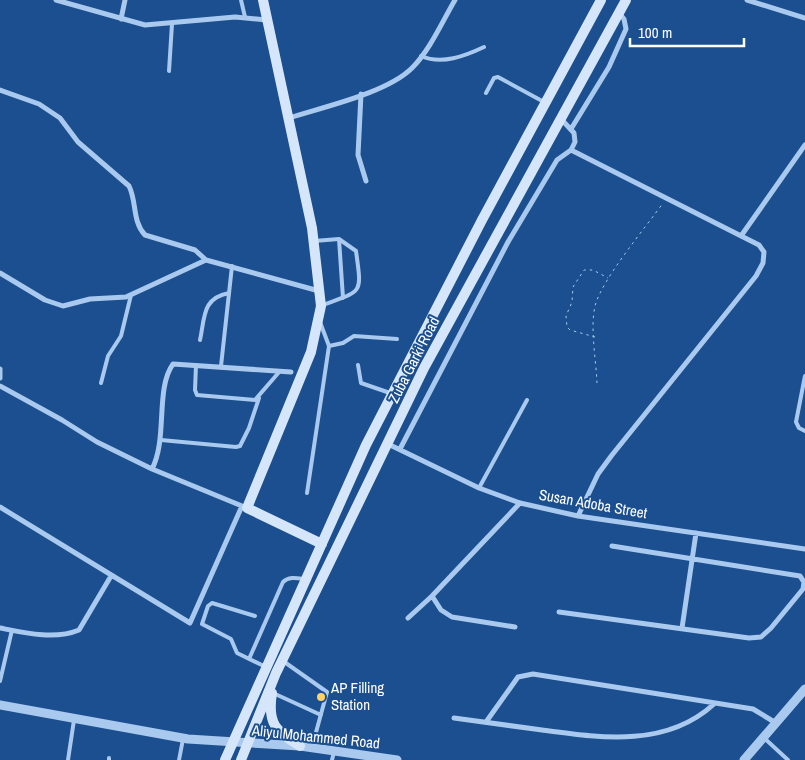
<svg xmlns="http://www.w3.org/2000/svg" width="805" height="760" viewBox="0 0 805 760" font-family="'Archivo Narrow',sans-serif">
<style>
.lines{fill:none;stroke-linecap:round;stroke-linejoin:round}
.path{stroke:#a9c9ee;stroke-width:1;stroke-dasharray:2.5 4;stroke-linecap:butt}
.service{stroke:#a9c9ee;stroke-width:4}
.minor{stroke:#a9c9ee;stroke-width:5}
.tertiary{stroke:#a9c9ee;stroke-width:9}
.secondary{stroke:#d6e6fa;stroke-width:10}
.poi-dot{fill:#ffd166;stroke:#1b4f8f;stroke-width:2}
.labels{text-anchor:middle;stroke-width:4;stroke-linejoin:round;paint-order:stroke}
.street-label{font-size:15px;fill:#fff;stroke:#1b4f8f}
.poi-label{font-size:15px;fill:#fff;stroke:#1b4f8f;text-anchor:start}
</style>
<rect width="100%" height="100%" fill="#1b4f8f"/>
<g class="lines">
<!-- path -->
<path class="path" d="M595,337L570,330L567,327L566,316L572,302L573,287L584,270H593L608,278
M597,383C596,359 590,329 595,306C602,279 646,227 663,203"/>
<!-- service -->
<path class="service" d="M241,0L245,17
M421,56C442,65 465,56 484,47
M169,71L172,24
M486,93L494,78L498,77L544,102
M339,239L343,298
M314,241L339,239L356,251C362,295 363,290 323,305
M200,340C205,317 202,298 229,293
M329,346L343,343L354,336L397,339
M196,365L195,390L197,395L255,400L280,371
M358,365L361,383L390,393
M221,366L232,266
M805,376L796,422L799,428L805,431
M101,383L108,356L121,336L131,295
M161,440L236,447L240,446L249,428L259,398
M479,488L527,400
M307,493L329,346L320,322
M255,616L212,603L208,606L202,624L231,639L237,653L266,667
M249,659L283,582C289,576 297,578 305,579
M283,661L327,692L312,747
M0,681L12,630
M273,693L321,715
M763,737L788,760
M68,760L74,720
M109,760V758
M179,760L183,739
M332,760L334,752"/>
<!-- minor -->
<path class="minor" d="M56,0L145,25L235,17L267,20
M747,0L805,18
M121,19L125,0
M0,90L39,104L60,118L78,142L129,186C137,202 132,221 145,235L195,250L206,260
M361,94L358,155L366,181
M289,118C323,107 387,93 412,68C430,50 442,22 455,0
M562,120L574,133L575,142L571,150L759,245L764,252L763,263L756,276L612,455L598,474L578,516
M571,129L609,67L626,29L624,19L619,13
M741,236L805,145
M0,273L45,300L63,306L90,299L126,297L206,260L319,291
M0,369V378
M0,386L62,420L97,442L152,469L242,506
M388,444L479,488L520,503L578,516L805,549
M400,449L508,242L557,160L571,150
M152,469C168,438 155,389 173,364L291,372
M0,507L190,623L242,506L247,508
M432,596L441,610L452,617L515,627
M559,612L749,638L761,637L771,628L803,589L804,582L800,576L612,546
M408,618L432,596L520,503
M0,628C25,633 55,640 79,630L111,576
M682,628L696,533
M454,718C483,722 512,726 542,730C601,738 666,748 714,704
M486,722L518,677L533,674L753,709L776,723"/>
<!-- tertiary -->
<path class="tertiary" d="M0,705L188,739L300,746L397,760
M744,760L805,689"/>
<!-- secondary -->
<path class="secondary" d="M263,0L312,228L321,306L311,352L247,508L322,544
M272,693C267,724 276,731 300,746
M225,760L366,445L482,220L601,0
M241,760L276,673L424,368L626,0"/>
</g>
<!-- markers -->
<circle class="poi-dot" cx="321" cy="697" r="5"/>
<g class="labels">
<!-- street labels -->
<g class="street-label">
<text transform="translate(414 360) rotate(-63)" y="5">Zuba Garki Road</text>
<text transform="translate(593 504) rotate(10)" y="5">Susan Adoba Street</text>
<text transform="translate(316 737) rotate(6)" y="5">Aliyu Mohammed Road</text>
</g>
<!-- poi labels -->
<g class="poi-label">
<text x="331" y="693">AP Filling<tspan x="331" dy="17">Station</tspan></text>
</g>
</g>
<!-- scale -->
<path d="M630 38v8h114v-8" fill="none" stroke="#ffffff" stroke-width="2.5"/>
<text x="638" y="38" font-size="15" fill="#ffffff" stroke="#1b4f8f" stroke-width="4" paint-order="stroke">100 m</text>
</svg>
